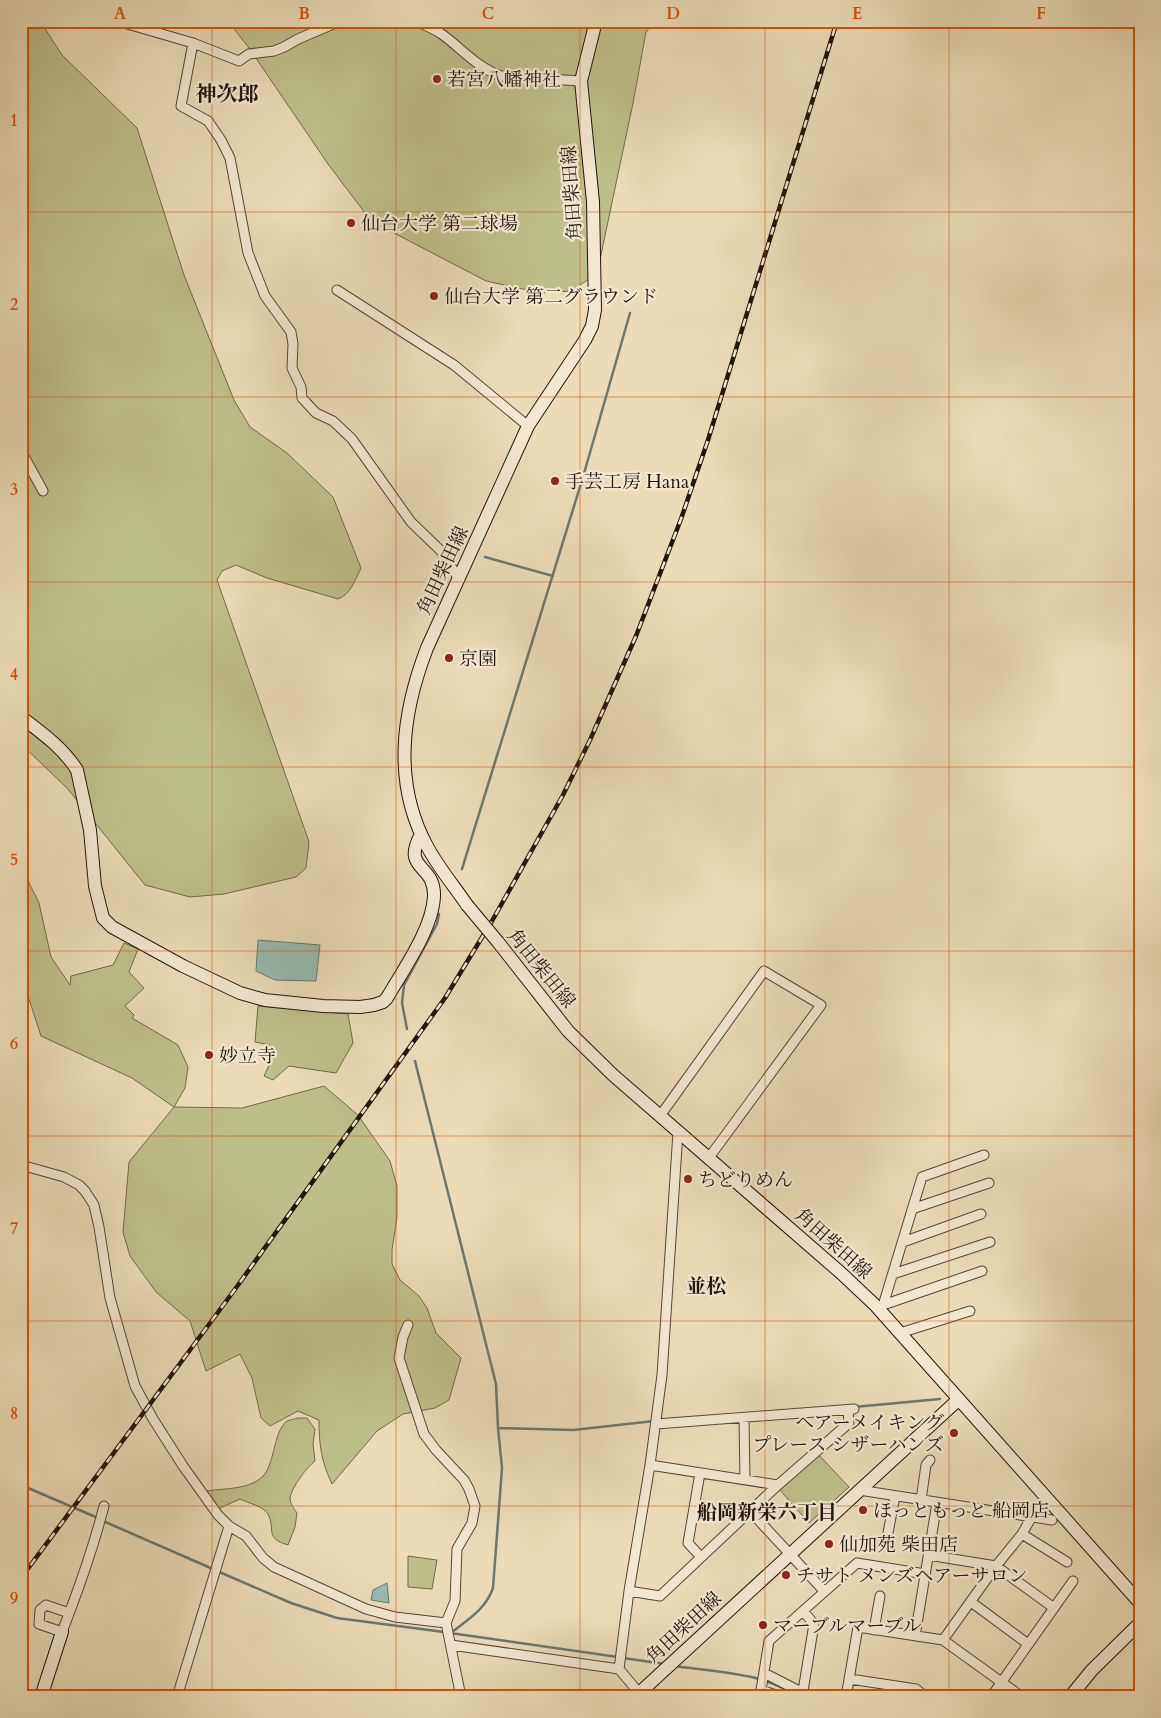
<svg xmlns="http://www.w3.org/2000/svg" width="1161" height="1718" viewBox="0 0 1161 1718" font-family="Cardo,'Noto Serif JP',serif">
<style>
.green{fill:#bdbf8a;stroke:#6e6a4c}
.water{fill:#98bbb2;stroke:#687970}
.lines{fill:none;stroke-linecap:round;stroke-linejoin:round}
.stream{stroke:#687970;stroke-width:2.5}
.street-casing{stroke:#524738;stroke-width:11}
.secondary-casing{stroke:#1f150d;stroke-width:14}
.street{stroke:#f2e8d0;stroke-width:9}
.secondary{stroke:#f2e8d0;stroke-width:12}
.rail-casing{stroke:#1f150d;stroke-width:4.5}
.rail{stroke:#f2e8d0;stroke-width:2.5;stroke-dasharray:8;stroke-linecap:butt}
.secondary-bridge-casing{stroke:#1f150d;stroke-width:14;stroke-linecap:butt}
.secondary-bridge{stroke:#f2e8d0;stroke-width:12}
.grid{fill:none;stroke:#d4520c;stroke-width:1;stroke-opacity:0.55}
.poi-dot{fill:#8f2418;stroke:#f2e8d0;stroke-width:2}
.labels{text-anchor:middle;stroke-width:4.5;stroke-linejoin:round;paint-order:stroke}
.poi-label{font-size:19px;fill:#1f150d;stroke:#f2e8d0;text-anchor:start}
.street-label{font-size:19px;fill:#1f150d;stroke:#f2e8d0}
.neighbourhood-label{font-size:20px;font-weight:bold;fill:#1f150d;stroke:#f2e8d0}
.quarter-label{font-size:21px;font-weight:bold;fill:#1f150d;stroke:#f2e8d0}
.neatline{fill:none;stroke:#d4520c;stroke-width:2}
.grid-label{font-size:16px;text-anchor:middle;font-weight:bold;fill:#d4520c}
</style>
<rect width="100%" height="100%" fill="#ebdcb7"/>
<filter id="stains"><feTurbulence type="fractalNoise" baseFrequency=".004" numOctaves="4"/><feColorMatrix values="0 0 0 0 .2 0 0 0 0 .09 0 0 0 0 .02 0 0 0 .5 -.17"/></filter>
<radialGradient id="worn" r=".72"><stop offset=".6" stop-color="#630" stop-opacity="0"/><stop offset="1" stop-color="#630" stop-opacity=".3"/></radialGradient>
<!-- green -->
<path class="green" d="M21,21H43L42,24L62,55L137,128L184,275L234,400L250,427L287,453L333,497L361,568C355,580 351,594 338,599L267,578L236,565L222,571L217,580L309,842L306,868L296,877L224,894L190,897L145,885L67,788L21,744Z
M228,21H655L646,32L633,103L598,269L592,277L571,291L541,293L486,281L371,221L328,164L249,48Z
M21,867L39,903L51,957L70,985L71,976L113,965L124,943L138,949L129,972L144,988L125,1006L134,1015L132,1018L178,1045L188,1067L185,1088L174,1107L242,1108L324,1086L358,1115L390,1161L397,1186V1217L392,1250V1264L400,1280L419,1296L427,1308L436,1333L461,1358L449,1400L435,1408L403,1414L377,1431L332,1484C321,1461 319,1444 319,1420L298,1411L270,1426L261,1418L252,1378L240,1354L206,1371L190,1321L156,1292L130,1256L123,1232L129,1162L174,1107L132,1078L41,1036L27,993L21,985Z
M258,1006L348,1014L353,1043L336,1073L289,1066L273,1080L264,1076L274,1054L270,1045L255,1042Z
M298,1418H307L315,1429L313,1444L315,1461C307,1467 291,1488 290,1498C290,1503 294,1509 297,1513L295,1527L288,1545C264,1538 276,1530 268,1514C263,1506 248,1503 240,1499L222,1507L216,1511L207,1491C224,1488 248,1490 262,1477C275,1466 273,1431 287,1421C290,1420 295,1419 298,1418Z
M818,1454L849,1487L809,1523L779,1489Z
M408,1556L437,1560L432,1589L408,1587Z"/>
<!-- water -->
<path class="water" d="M258,940L320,945L316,981L275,980L256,971Z
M387,1583L389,1603L371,1600L373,1590Z"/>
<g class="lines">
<!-- stream -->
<path class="stream" d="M485,557L553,576
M462,869L583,477L630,313
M407,1029L402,1003L404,985L437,924L439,914
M415,1061L496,1384L498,1428L573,1430L654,1421
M854,1407L940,1399
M21,1485L98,1518
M103,1521L213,1569
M217,1571L291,1603L337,1618L444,1632
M450,1633L618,1657
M451,1633C467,1620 486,1609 493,1588L502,1468L498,1428
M623,1658L665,1664
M675,1666C716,1672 763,1672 798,1697"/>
<!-- street casing -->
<g class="street-casing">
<path id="street" d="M117,21L193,43L239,61L249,54L274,51L284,47L298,39L338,22L359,21
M415,21C425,25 435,29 443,35C463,50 478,68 501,76L581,81
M193,43L181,106L208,121L221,140L230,158L248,253L265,296L291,332L293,344L292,368L301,387L302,398L316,413L333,421L352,439L411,522L441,551L459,579
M337,290L454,365L528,426
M21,451L43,491
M660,1116L764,971L821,1005L708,1159
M21,1165L64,1177L79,1185L85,1191L94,1205L99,1227L110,1298L135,1386L153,1419L183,1466L218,1515L229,1526L246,1536L263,1558L274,1567L366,1609L395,1617L446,1623
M912,1209L989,1183
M903,1242L981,1214
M893,1274L990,1242
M883,1305L982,1271
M881,1312L922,1177L984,1155
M408,1325L403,1337L399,1358L424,1434L436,1450L464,1480L469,1489L475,1506L472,1523L457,1549L455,1601L446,1623L461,1697
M900,1333L970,1311
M744,1419L745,1479
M656,1424L854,1409
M650,1465L778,1485
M700,1473L688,1543L701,1557
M859,1490L1052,1520
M921,1500L926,1465L930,1460
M751,1512L824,1591
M1022,1534L1067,1562
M890,1547L888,1533L895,1496
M928,1555L996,1566L1022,1534L1031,1518
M629,1591L660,1596L778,1485L849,1423L848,1410
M971,1602L1028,1644
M69,1613L46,1605L40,1610L39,1624L62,1632C78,1591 93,1549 104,1506
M874,1630L880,1596
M915,1636L937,1503
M943,1640L996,1566L1054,1608
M451,1645L619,1669L639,1693
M619,1669L629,1591L650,1465L662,1375L678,1132
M764,1673L811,1697
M850,1679L916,1689L926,1697
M803,1691L814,1624L803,1611
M177,1697L229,1526
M782,1697L761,1690L769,1641L857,1563L925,1574
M846,1697L858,1627L943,1640L1022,1697
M991,1697L1073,1581"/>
</g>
<!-- secondary casing -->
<g class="secondary-casing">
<path id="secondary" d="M21,717C42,733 63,748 77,770L90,830L95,886L103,918L112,927L183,966L240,993L265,1000L323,1006L360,1007L374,1005L383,1002L387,998C403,970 433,928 434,896C435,863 401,871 421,834
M467,905C454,886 439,868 428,848C392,783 402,713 427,648L528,426L585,340L592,326L595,310L593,202L581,81L596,21
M498,942L568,1031L613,1075L841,1273L876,1306L1140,1603
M41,1697L62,1632
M635,1697L959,1399
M1070,1697L1092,1670L1140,1623"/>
</g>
<!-- street -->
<use href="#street" class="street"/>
<!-- secondary -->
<use href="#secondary" class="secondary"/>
<!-- rail casing -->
<g class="rail-casing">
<path id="rail" d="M21,1578L233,1292L445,998L492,921L563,795L590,740L636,636L681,519L708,440L837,21"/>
</g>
<!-- rail -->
<use href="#rail" class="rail"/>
<!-- secondary-bridge casing -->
<g class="secondary-bridge-casing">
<path id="secondary-bridge" d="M467,905L498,942"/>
</g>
<!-- secondary-bridge -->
<use href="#secondary-bridge" class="secondary-bridge"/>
</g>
<!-- grid -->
<path class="grid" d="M212,21V1697M396,21V1697M580,21V1697M765,21V1697M949,21V1697M21,212H1140M21,397H1140M21,582H1140M21,767H1140M21,951H1140M21,1136H1140M21,1321H1140M21,1506H1140"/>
<!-- markers -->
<g class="poi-dot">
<circle cx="437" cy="79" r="5"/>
<circle cx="351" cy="223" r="5"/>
<circle cx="434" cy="296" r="5"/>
<circle cx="555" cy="481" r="5"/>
<circle cx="449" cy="658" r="5"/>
<circle cx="209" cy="1055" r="5"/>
<circle cx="688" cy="1179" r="5"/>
<circle cx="954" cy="1433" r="5"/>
<circle cx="863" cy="1510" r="5"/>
<circle cx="829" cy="1544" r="5"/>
<circle cx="786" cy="1575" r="5"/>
<circle cx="763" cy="1625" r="5"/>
</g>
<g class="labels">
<!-- poi labels -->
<g class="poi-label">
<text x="447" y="86">若宮八幡神社</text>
<text x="361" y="230">仙台大学 第二球場</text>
<text x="444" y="303">仙台大学 第二グラウンド</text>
<text x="565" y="488">手芸工房 Hana</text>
<text x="459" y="665">京園</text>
<text x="219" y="1062">妙立寺</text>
<text x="698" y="1186">ちどりめん</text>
<text x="944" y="1429" text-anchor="end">ヘアーメイキング<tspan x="944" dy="22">プレース シザーハンズ</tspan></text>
<text x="873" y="1517">ほっともっと 船岡店</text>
<text x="839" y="1551">仙加苑 柴田店</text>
<text x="796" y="1582">チサト メンズヘアーサロン</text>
<text x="773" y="1632">マーブルマーブル</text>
</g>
<!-- street labels -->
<g class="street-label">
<text transform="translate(571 193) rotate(-94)" y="7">角田柴田線</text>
<text transform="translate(442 570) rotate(-65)" y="7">角田柴田線</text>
<text transform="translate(542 968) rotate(51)" y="7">角田柴田線</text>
<text transform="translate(834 1243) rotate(42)" y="7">角田柴田線</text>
<text transform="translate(683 1627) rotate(-43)" y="7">角田柴田線</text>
</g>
<!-- neighbourhood labels -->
<g class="neighbourhood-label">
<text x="706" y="1293">並松</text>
<text x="767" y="1519">船岡新栄六丁目</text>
</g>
<!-- quarter labels -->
<g class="quarter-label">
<text x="227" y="101">神次郎</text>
</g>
</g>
<!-- margin -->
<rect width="1161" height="1718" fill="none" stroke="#ebdcb7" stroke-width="55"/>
<rect x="28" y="28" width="1106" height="1662" class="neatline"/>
<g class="grid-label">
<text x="120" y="19">A</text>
<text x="304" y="19">B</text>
<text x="488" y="19">C</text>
<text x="673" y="19">D</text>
<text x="857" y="19">E</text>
<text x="1041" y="19">F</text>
<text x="14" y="126">1</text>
<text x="14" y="310">2</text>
<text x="14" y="495">3</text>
<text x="14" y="680">4</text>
<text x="14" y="865">5</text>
<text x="14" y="1049">6</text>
<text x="14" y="1234">7</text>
<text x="14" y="1419">8</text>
<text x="14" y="1604">9</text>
</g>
<rect width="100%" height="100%" filter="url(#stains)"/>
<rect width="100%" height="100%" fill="url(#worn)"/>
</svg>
